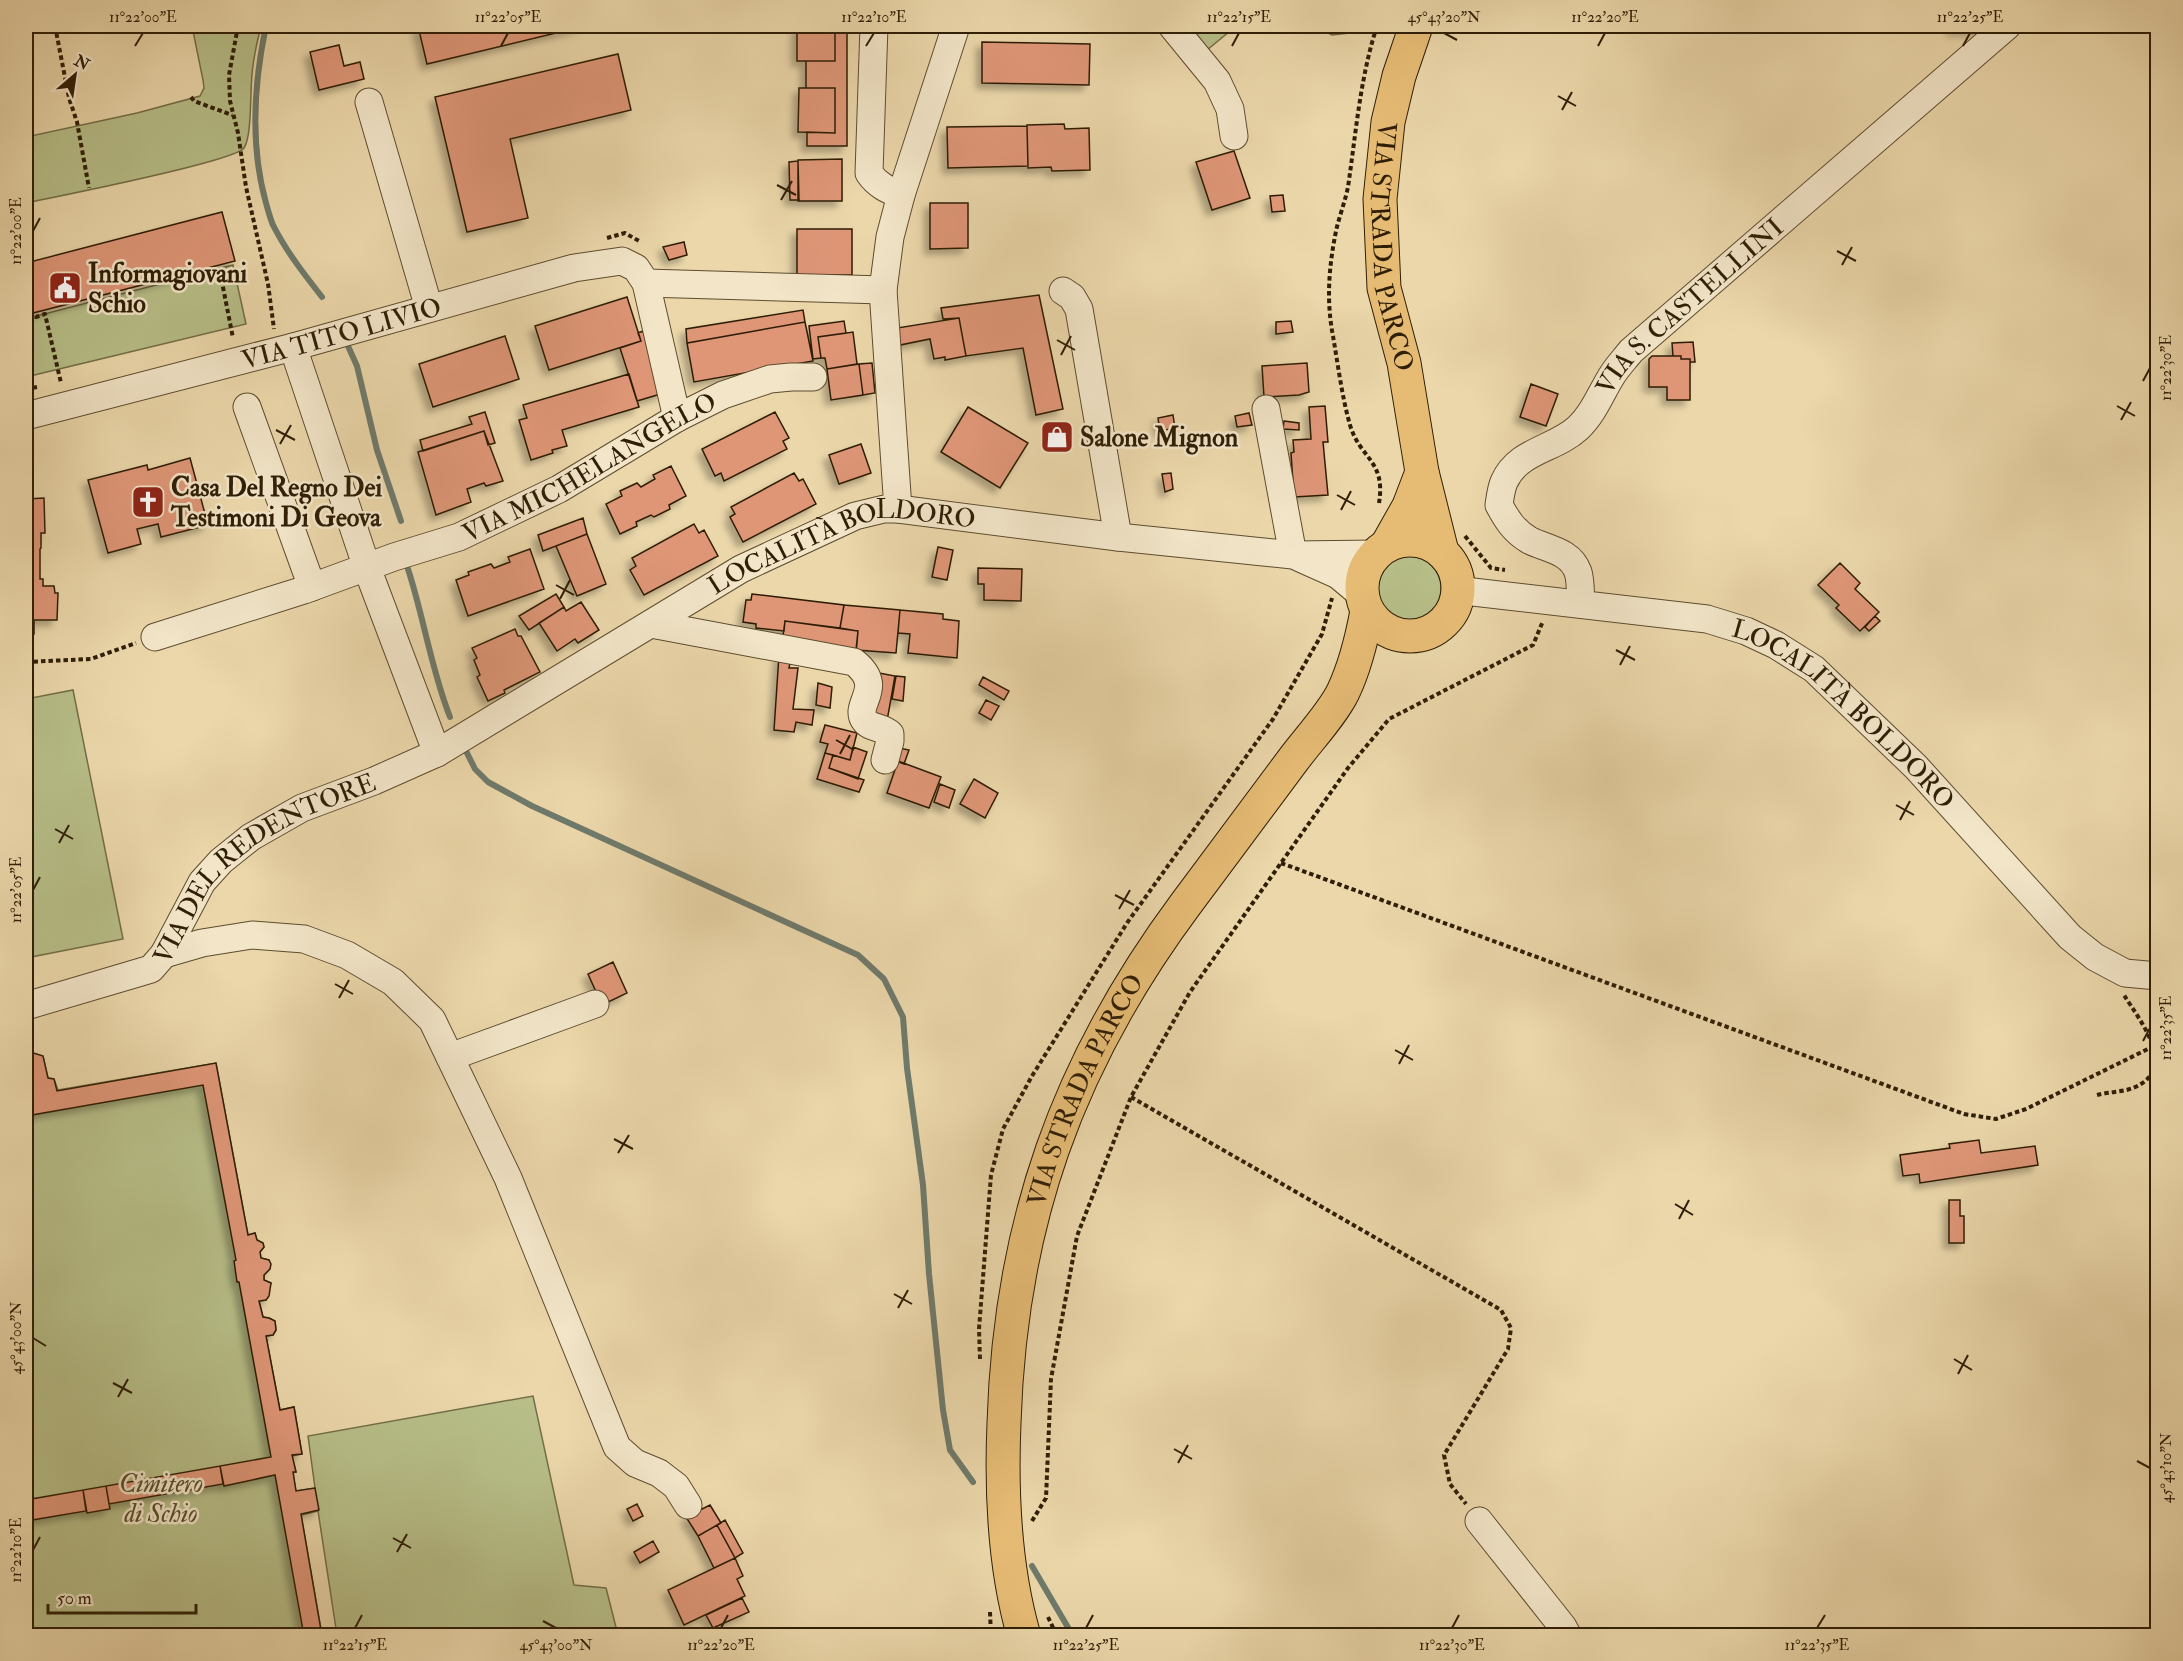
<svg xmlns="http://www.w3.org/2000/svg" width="2183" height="1661" viewBox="0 0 2183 1661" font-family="'IM FELL Double Pica',serif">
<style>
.green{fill:#b7be88;stroke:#736e47;stroke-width:1.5}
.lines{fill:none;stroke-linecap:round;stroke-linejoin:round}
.stream{stroke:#6f7a6b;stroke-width:6}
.building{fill:#de9677;stroke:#2f1e06;stroke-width:1.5;filter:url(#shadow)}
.minor-casing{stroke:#5e4c2f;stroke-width:29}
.major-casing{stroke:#2f1e06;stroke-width:35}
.path{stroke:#2f1e06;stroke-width:4;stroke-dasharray:4.5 3;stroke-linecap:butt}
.minor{stroke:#f2e5c8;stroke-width:27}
.major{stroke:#e6bc75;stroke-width:33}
.ticks{fill:none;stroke:#2f1e06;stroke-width:2}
.labels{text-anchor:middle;stroke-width:5;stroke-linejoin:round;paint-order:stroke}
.street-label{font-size:26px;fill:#2f1e06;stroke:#f2e5c8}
.poi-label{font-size:26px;font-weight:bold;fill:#2f1e06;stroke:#f2e5c8;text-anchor:start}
.park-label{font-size:26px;font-style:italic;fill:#584e2d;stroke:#f2e5c8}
.neatline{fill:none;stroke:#2f1e06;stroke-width:2}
.ticks-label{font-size:15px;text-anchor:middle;fill:#2f1e06}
</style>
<defs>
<filter id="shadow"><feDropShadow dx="-5.5" dy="5.5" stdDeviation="3" flood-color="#0004"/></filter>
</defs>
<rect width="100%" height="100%" fill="#ebd7aa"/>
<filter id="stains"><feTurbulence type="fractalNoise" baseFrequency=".00333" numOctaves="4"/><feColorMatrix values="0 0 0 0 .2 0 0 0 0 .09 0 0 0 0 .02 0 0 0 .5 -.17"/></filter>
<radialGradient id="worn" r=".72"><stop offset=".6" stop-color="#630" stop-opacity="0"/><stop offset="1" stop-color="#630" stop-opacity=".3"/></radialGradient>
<!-- green -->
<path class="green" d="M192,26H261C257,42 253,59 252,75C250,91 252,137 244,148C234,162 54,197 26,203V137L137,113L200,96L204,88L203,80Z
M1184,26H1249L1229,32L1207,50Z
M1315,26H1360L1358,32L1332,35Z
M233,265L246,324L26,377V300L29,313L33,317Z
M1377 588a32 32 0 1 1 64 0a32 32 0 1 1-64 0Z
M73,690L123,939L26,958V699Z
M26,1038L30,1052L43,1056L48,1078L54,1079L58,1090L216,1063L248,1235L255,1233L257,1240L263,1243L264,1247L260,1252L261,1258L269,1260L270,1269L264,1275V1280L271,1283L266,1300L259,1301L263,1317L269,1318L275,1321L276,1330L273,1335L266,1336L280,1410L294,1407L302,1454L292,1456L296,1472L293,1473L296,1491L315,1488L308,1436L533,1396L574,1585L606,1588L618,1635H337L318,1511L301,1515L322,1635H26Z"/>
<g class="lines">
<!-- stream -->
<path class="stream" d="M266,26C254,83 250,146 266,203C268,210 270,218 273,225C286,251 304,274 322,297
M348,346L357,366L377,450L401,521
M408,569C424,618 431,669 450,717
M465,749L475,769L488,782L532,806L858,955L884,979L903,1017L907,1068L923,1185L929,1274L943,1410L950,1450L973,1482
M1032,1566L1073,1636"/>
</g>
<!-- building -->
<path class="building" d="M418,26H585L427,64Z
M797,26H835V61H797Z
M835,26H847V146H807V132L835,133V88H806V61H835Z
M1952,26H1988V30H1952Z
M982,42L1090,44L1089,85L982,83Z
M339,45L344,66L360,62L364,79L319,90L310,52Z
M618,54L631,110L510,139L528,218L467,232L435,97Z
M799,88H835V133L798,132Z
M1064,124L1065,129L1089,128L1090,170L1052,171L1051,167L1028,168L1027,125Z
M1027,126L1028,166L948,168L947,127Z
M1234,151L1250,198L1212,210L1196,162Z
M842,159V201H798V160Z
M798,161L799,200H790L789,162Z
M1283,195L1285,211L1272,212L1270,196Z
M930,203H968V248L930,249Z
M222,212L235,261L33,313L26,282V263Z
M797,229H852V275H797Z
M684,242L687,255L669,260L663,247Z
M1039,295L1063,409L1036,415L1023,348L966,356L959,318L943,319L941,308Z
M627,297L641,341L549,370L535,326Z
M803,310L805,322L687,343L686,329Z
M959,318L966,356L945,360V357L934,359L930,339L900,345L897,328Z
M844,321L846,333L818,337L821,358L813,359L809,326Z
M1291,321L1293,332L1276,334V322Z
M805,322L813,361L694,382L687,343Z
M643,331L664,393L637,401L620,348L641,341L638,333Z
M853,332L857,364L827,369L825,358H821L818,337Z
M505,336L519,379L433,407L419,364Z
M1693,342L1695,362H1690V359H1681V356H1673L1672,343Z
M1652,356H1681V359H1690V400H1667V387H1649V359Z
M872,363L875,393L863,395L859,364Z
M1307,363L1309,392L1299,395L1264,397L1262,366Z
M859,364L863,395L831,400L827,369Z
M629,374L639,407L562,430L567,446L552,450L553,453L531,460L519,420L527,418L523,405Z
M1531,384L1558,394L1546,426L1520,417Z
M1325,406L1328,442H1323L1328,495L1294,497L1291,453L1294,452L1293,440L1311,439L1309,407Z
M968,407L1028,443L1000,488L941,452Z
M485,412L495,443L488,445L484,431L423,451L420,440L472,424L469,417Z
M775,412L789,438L783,441L787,449L724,481L721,473L715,476L702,449Z
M1249,413L1252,425L1237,427L1235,416Z
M1173,415L1175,428L1160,431L1158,418Z
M1284,421L1299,423V430L1283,429Z
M484,431L503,481L486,486L484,483L467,489L471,502L436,515L418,452Z
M861,444L871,473L839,484L829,455Z
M190,458L208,525L161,537L158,524L137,529L141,544L108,553L88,480L147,465L148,470Z
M671,466L686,496L669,505L670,509L654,517L651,515L636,522L637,526L620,534L606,504L622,496L620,491L637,483L641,487L655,479L653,475Z
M794,473L799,481L803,479L816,504L743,542L730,517L735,514L731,507Z
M1171,473L1173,489L1165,492L1162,474Z
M44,498L45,533H41V548L40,549V579H43V586H54L55,593H58L57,620H34V634L26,635V499Z
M583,518L587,534L543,551L538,535Z
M694,524L699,533L704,530L718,556L644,595L630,570L636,566L632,558Z
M587,534L606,584L577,596L556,546Z
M938,547L953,550L947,580L932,577Z
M530,549L544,589L468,616L456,580L469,575L468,572L491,564L494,568L510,562L508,557Z
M1840,563L1860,583L1855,589L1879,612L1860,631L1836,608L1839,605L1818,585Z
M978,568L1022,569L1021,601L984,600V584H978Z
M556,594L564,607L529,630L519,616Z
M752,594L844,605L840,628L785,621L784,631L756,628V624L743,622L746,600H751Z
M581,602L599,630L578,643L575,639L557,651L539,623L564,607L566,611Z
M844,605L900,610L896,653L856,650L858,631L840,628Z
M900,610L943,614V619L959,621L957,658L908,653L910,634L898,633Z
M1875,616L1880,621L1869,631L1865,627Z
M785,621L858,631L856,654L782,643Z
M515,629L518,636H521L540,672L504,690L505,693L488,701L477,677L480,675L474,660L477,658L472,648Z
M792,654L789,668H798L793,709L814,710L812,725L796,722L794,732L774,730L779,655Z
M879,673L895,676L887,721L870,718Z
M896,676L905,677L903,701L892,699Z
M983,677L1009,691L1004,700L979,685Z
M818,683L832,687L830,708L816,705Z
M986,700L999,706L991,720L979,713Z
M825,725L857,733L850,760L825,753L828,744L820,742Z
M853,747L867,752L858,779L829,768L833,755L850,760Z
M894,747L909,750L904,764L891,759Z
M825,753L833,755L829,768L864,780L859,792L817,779Z
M898,761L941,777L929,808L887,793Z
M974,779L998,793L985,818L960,804Z
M940,784L955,790L949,808L934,802Z
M613,962L627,993L602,1005L588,974Z
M26,1038L30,1052L43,1056L48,1078L54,1079L57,1091L216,1063L248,1235L255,1233L257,1240L263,1243L264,1247L260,1252L261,1258L269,1260L271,1264L270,1269L264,1275V1280L271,1283L269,1296L266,1300L259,1301L263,1317L269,1318L275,1321L276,1330L273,1335L266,1336L280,1410L294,1407L302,1454L292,1455L296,1472H293L296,1491L315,1488L319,1510L301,1514L322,1636H304L275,1475L224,1486L220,1466L271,1457L239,1282H237L234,1261L236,1260L203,1085L26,1116Z
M1979,1140L1981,1153L2035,1146L2038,1165L1920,1183L1919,1174L1903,1176L1900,1155L1950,1148L1949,1144Z
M1949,1200H1960V1216H1964V1243H1949Z
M220,1466L223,1484L109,1504L106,1486Z
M106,1486L110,1509L87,1513L83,1490Z
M83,1490L86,1511L26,1521V1500Z
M637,1504L643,1516L633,1521L627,1509Z
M710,1505L721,1523L698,1536L686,1517Z
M725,1520L743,1553L735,1558L717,1525Z
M717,1525L735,1558L714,1568L698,1536Z
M653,1541L659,1552L640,1563L634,1552Z
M735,1558L743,1576L737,1579L745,1596L684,1625L668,1590Z
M742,1598L749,1612L713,1628L706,1615Z"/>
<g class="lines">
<!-- minor casing -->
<g class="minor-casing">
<g id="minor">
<path d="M874,26L869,173C877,185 888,190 901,195"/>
<path d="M1172,26L1217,81L1230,109L1234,136"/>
<path d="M369,102L429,308"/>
<path d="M646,283L883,290"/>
<path d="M1063,291L1072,297L1079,309L1118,537"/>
<path d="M293,347L367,568L437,753"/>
<path d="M247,407L312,587"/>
<path d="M1266,409L1293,555"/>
<path id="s1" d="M26,416L293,347L574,268L622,261L636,268L646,283L677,418"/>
<path d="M898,509L883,290L890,237L901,195L956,26"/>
<path d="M1300,558L1338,575L1362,595"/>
<path id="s2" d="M1458,588L1473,592L1707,619L1746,631L1776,645L1814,669L1916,767L2070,937L2095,957L2125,973L2158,976"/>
<path id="s3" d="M1581,604C1580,594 1581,581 1578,572C1570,550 1546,549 1529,540C1514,531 1507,520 1499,505C1500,498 1501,489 1504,482C1518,450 1554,450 1578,428C1593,414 1600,395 1611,377C1616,368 1624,360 1631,351L2007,26"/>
<path d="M651,624L854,662C887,688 852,704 865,721C870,728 883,727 890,734V741L885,760"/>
<path id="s4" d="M155,637L304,590L394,557L459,537L559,489L677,418L723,395L770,379L791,377H813"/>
<path d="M164,954L202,943L252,935L304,939L347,955L393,982L432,1020L508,1178L617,1447L635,1463L659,1473L676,1486L688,1505"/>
<path id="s5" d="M26,1006L151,969L164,954L202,882L221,861L251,837L302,808L374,781L437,753L741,569L855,516L884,509H898L1118,537L1293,555L1376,554"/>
<path d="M450,1057L595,1004"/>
<path d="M1479,1521L1563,1627L1568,1636"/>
</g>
</g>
<!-- major casing -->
<g class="major-casing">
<g id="major">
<path id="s6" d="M1416,26L1399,76L1388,122L1380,199L1384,288L1404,363L1422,472L1442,552"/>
<circle cx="1410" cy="588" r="48"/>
<path d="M1387,545L1409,506L1422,472"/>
<path id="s7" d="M1024,1636C1004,1567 1001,1494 1004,1423C1010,1225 1067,1064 1185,905C1221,857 1257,809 1293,760C1307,741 1333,713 1343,692C1355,667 1362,638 1367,611"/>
</g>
</g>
<!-- path -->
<path class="path" d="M55,26L69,98L77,122L89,188
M238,26L229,75L230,101L238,133L246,187L268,284L274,329
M1377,26C1360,78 1356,133 1348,187C1345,202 1339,217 1336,231C1329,266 1326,300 1333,336C1338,365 1342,397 1350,425C1360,459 1386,460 1379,503
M191,97L194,101L232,115
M607,238L625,233L639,241
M220,272L233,338
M26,297L32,315L36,317L45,314L61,383
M26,389L37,387
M1465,536L1491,568L1505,570
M26,662L91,659L136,643
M1281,863L1964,1114L1996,1119L2026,1109L2154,1046
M2097,1095C2108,1092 2123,1092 2133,1088C2180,1069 2140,1021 2124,995
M1131,1097L1501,1310L1511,1328L1508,1349L1444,1455L1450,1484L1466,1504
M980,1359L979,1329L991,1175L1003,1129L1032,1076L1127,923L1273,719L1322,634L1332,598
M1032,1521L1046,1498L1051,1379L1077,1236L1131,1097L1190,992L1348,768L1389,719L1533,645L1543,621
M990,1612L991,1636
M1048,1617L1057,1636"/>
<!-- minor -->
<use href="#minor" class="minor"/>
<!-- major -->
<use href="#major" class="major"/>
</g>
<!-- ticks -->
<path class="ticks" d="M1444,33L1457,40M135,46L143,33M501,46L508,33M866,46L874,33M1232,46L1239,33M1598,46L1605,33M1963,46L1970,33M1558,96L1576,106M1562,110L1572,92M777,185L796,195M781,200L792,181M33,231L40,218M1837,251L1856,261M1842,265L1852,247M1057,340L1075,350M1061,355L1071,336M2143,381L2150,368M2117,406L2135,416M2121,420L2131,402M276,430L295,440M280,444L291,425M1337,495L1355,505M1341,510L1351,491M556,585L574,595M560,599L570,580M1616,650L1635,660M1620,665L1630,646M836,740L854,750M840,754L850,735M1896,805L1914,815M1900,820L1910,801M55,829L73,839M59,843L69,825M33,890L40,877M1115,895L1134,905M1119,909L1130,890M335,984L353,994M339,998L349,980M2143,1041L2150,1028M1395,1050L1413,1060M1399,1064L1409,1045M614,1139L633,1149M618,1153L629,1135M1675,1204L1693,1215M1679,1219L1689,1200M894,1294L912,1304M898,1308L908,1290M33,1338L46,1346M1954,1359L1972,1370M1958,1374L1968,1355M113,1383L132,1393M118,1397L128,1379M1174,1449L1192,1459M2137,1461L2150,1468M1178,1463L1188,1445M393,1538L411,1548M33,1550L40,1537M397,1552L407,1534M543,1621L556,1628M355,1628L362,1615M721,1628L728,1615M1086,1628L1093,1615M1452,1628L1459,1615M1817,1628L1825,1615"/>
<!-- icons -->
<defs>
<g id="civic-square" transform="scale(1.725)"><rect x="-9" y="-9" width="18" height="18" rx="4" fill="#8f2418" stroke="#f2e5c8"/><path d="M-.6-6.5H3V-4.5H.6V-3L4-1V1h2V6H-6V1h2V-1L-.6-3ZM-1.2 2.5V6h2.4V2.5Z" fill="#fff"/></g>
<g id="shop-square" transform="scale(1.725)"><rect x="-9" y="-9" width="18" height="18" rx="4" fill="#8f2418" stroke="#f2e5c8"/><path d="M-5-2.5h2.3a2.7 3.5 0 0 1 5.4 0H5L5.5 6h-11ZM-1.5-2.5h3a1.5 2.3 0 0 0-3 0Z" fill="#fff"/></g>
<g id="church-square" transform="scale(1.725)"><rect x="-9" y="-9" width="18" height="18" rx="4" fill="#8f2418" stroke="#f2e5c8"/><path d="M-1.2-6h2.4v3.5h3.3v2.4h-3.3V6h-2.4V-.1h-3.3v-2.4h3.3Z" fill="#fff"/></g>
</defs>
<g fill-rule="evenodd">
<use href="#civic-square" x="65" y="288"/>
<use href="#shop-square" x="1057" y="437"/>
<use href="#church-square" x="148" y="502"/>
</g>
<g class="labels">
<!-- street labels -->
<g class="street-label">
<text dy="9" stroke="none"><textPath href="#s6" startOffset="226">VIA STRADA PARCO</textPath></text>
<text dy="9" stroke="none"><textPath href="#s3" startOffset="423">VIA S. CASTELLINI</textPath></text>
<text dy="9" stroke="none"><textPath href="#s1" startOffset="326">VIA TITO LIVIO</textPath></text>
<text dy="9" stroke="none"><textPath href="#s4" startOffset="468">VIA MICHELANGELO</textPath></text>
<text dy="9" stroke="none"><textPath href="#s5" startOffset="964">LOCALITÀ BOLDORO</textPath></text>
<text dy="9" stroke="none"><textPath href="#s2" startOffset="420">LOCALITÀ BOLDORO</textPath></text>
<text dy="9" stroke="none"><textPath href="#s5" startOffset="288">VIA DEL REDENTORE</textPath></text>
<text dy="9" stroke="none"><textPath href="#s7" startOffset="561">VIA STRADA PARCO</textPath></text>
</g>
<!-- poi labels -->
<g class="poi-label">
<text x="88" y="282">Informagiovani<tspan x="88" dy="30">Schio</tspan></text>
<text x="1080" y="446">Salone Mignon</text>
<text x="171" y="496">Casa Del Regno Dei<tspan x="171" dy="30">Testimoni Di Geova</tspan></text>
</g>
<!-- park labels -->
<g class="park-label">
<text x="161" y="1492">Cimitero<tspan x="161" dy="30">di Schio</tspan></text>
</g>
</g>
<!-- margin -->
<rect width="2183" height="1661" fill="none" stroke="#ebd7aa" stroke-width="66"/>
<!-- north arrow -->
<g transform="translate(75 75) rotate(29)" stroke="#f2e5c8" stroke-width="4.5" paint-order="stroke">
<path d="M0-4.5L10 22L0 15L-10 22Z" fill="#2f1e06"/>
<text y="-9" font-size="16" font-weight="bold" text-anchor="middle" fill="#2f1e06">N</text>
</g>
<!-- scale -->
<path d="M48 1604v9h148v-9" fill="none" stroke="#2f1e06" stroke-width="3"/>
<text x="57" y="1604" font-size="18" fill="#2f1e06" stroke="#f2e5c8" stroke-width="4.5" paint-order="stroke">50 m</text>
<rect x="33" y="33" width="2117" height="1595" class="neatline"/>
<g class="ticks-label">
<text x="143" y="22">11°22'00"E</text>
<text x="508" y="22">11°22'05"E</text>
<text x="874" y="22">11°22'10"E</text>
<text x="1239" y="22">11°22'15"E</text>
<text x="1444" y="22">45°43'20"N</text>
<text x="1605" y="22">11°22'20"E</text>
<text x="1970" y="22">11°22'25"E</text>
<text transform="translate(16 231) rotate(-90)" y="5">11°22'00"E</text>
<text transform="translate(2166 368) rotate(-90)" y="5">11°22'30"E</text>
<text transform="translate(16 890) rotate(-90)" y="5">11°22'05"E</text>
<text transform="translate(2166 1028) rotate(-90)" y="5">11°22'35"E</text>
<text transform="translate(16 1338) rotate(-90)" y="5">45°43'00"N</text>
<text transform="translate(2166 1468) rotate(-90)" y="5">45°43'10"N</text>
<text transform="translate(16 1550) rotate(-90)" y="5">11°22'10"E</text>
<text x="355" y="1650">11°22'15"E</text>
<text x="556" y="1650">45°43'00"N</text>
<text x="721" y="1650">11°22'20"E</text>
<text x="1086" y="1650">11°22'25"E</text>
<text x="1452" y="1650">11°22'30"E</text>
<text x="1817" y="1650">11°22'35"E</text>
</g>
<rect width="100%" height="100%" filter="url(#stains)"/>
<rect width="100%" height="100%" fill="url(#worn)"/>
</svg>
